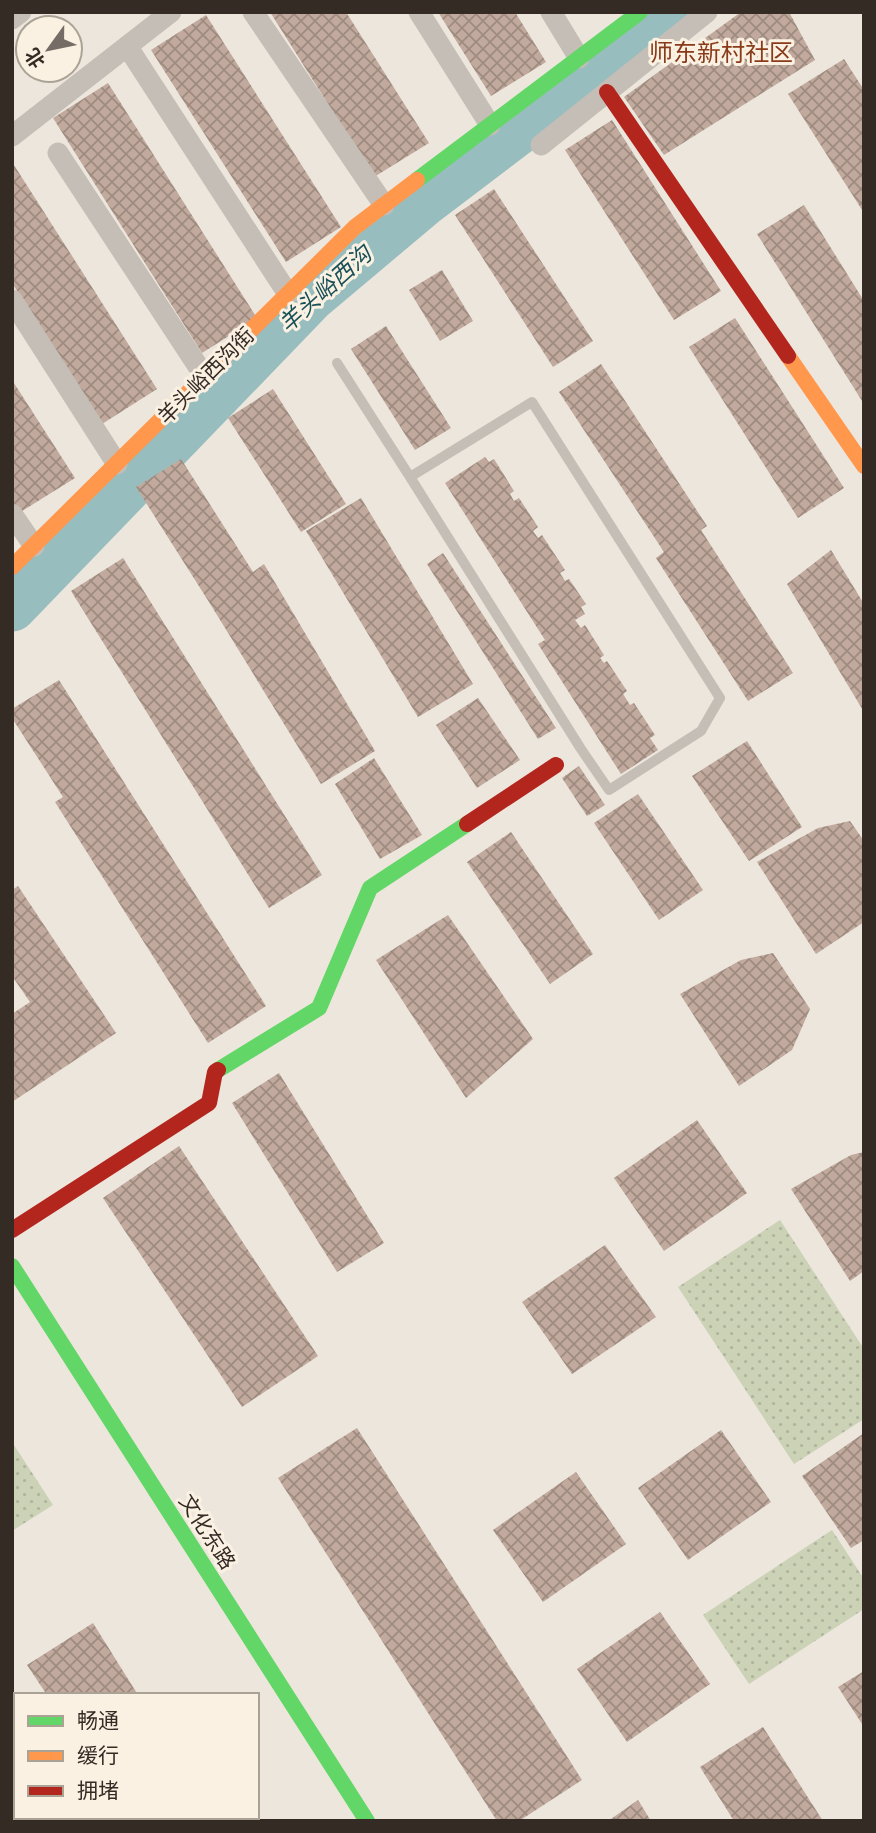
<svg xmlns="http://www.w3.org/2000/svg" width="876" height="1833" viewBox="0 0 876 1833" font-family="'Public Sans','Noto Sans SC',sans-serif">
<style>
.park{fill:url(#park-dots)}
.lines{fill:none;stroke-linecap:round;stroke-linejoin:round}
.river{stroke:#98bdbe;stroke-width:49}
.building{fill:url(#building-cross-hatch)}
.lane{stroke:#c5beb6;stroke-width:10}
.street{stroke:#c5beb6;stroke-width:21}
.fast{stroke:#63d668;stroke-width:16}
.slow{stroke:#ff974d;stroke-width:16}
.jam{stroke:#b3261e;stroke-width:16}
.labels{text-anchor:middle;stroke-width:6;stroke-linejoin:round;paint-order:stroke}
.street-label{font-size:21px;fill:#352b25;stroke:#faf1e2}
.water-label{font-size:23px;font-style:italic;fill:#185058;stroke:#faf1e2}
.quarter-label{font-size:24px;fill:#893a19;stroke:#faf1e2}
</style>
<defs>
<pattern id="park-dots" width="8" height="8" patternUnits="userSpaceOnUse" patternTransform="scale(1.75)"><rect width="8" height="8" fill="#cbd2b6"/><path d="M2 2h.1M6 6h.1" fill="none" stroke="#afb49c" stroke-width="1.8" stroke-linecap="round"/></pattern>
<pattern id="building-cross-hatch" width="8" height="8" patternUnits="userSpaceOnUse" patternTransform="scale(1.75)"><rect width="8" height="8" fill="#c1aa9d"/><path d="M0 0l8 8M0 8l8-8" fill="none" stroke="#9e8b80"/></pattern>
</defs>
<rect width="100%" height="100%" fill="#ece6dc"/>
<!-- park -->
<path class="park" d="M780,1220L864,1349V1419L794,1464L678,1287Z
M12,1442L53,1505L12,1531Z
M832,1530L864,1579V1609L749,1684L703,1615Z"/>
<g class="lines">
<!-- river -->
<path class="river" d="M12,607L311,297L424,202L674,12"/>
</g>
<!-- building -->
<path class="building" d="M270,12H346L429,143L374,177Z
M438,12H515L546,62L491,96Z
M741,12H789L815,60L664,155L624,97Z
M206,15L341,227L286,262L151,50Z
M844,59L864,90V213L788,94Z
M108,83L257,318L202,353L53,118Z
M612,120L721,291L674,320L565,150Z
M12,162L157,389L102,424L12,283Z
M494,189L593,341L553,367L455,215Z
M804,205L864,301V404L757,234Z
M442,270L473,321L440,341L409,290Z
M735,318L844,488L798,518L689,347Z
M386,326L451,428L415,450L351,349Z
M601,364L707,526L701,530L793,673L748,701L656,558L664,552L559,392Z
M12,380L75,478L19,513L12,502Z
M273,389L346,504L301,532L228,418Z
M485,457L489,462L494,459L514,491L510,494L514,501L519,498L538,527L533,531L538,538L542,535L565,570L560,573L565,581L569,579L586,604L581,607L585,614L575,620L581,628L585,625L604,655L600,658L604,663L607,661L627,691L623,694L630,705L634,703L655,735L650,738L658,750L621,774L538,644L545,640L445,483Z
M181,459L253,572L264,564L375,751L321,784L209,602L136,487Z
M361,498L473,684L418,717L306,531Z
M831,550L864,604V712L787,584Z
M443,553L556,728L538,739L427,564Z
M123,558L322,875L269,908L71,591Z
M59,680L266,1006L208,1043L55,802L63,797L12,718V709Z
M478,698L520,760L477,788L436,725Z
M747,741L802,827L749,861L692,776Z
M374,758L422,835L380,859L335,784Z
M579,766L605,805L587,816L562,778Z
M638,794L703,890L659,920L594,823Z
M850,821L864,841V922L816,954L757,862L818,828Z
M511,832L593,954L550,984L467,862Z
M18,886L116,1033L12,1102V1014L30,1002L12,976V890Z
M448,915L533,1039L466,1098L376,960Z
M773,953L810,1009L792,1050L739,1086L680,994L741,960Z
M279,1073L384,1243L337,1272L232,1103Z
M697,1120L747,1193L664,1251L614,1178Z
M179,1146L318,1356L242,1407L103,1198Z
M864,1152V1271L850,1281L791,1189L851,1155Z
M605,1245L656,1317L572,1374L522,1302Z
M357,1428L582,1780L519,1821H497L278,1478Z
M721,1430L771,1502L688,1560L638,1488Z
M864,1433V1540L851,1548L802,1476Z
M576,1472L626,1544L543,1602L493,1530Z
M660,1612L710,1684L627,1742L577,1669Z
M93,1623L138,1695H47L27,1665Z
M864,1671V1727L838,1687Z
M12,1714L16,1720V1808L12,1802Z
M763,1727L823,1821H734L700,1767Z
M638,1800L651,1821H608Z
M21,1817H73L75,1821H23Z
M125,1817H216L219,1821H127Z"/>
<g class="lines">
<!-- lane -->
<path class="lane" d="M337,363L410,477
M532,402L720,698L701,731L609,790L581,749L410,477Z"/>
<!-- street -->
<path class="street" d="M253,12L384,205
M419,12L490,125
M551,12L579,58
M12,19L21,12
M127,46L288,294
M12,136L171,12
M541,145L707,12
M58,153L205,377
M12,300L117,464
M12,514L34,546"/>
<!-- fast -->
<path class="fast" d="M417,180L640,12
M218,1070L319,1008L370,888L467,824
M12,1266L367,1821"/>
<!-- slow -->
<path class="slow" d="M788,356L864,466
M12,567L355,227L417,180"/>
<!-- jam -->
<path class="jam" d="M607,92L788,356
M467,824L556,765
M12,1230L209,1103L215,1072L218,1070"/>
</g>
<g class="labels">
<!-- street labels -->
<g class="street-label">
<text transform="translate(206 376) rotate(-45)" y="7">羊头峪西沟街</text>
<text transform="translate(207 1532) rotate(57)" y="7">文化东路</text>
</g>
<!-- water labels -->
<g class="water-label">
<text transform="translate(325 289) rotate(-42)" y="8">羊头峪西沟</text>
</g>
<!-- quarter labels -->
<g class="quarter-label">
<text x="721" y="61">师东新村社区</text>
</g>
</g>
<!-- border -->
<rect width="876" height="1833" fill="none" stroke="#352b25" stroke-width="28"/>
<!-- legend -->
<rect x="14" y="1693" width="245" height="126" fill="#faf1e2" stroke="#aba296" stroke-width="2"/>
<rect x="28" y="1716" width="35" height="10" fill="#63d668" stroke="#aba296" stroke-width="2"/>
<text x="77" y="1728" font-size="21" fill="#352b25">畅通</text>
<rect x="28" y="1751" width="35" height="10" fill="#ff974d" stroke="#aba296" stroke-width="2"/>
<text x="77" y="1763" font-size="21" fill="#352b25">缓行</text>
<rect x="28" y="1786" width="35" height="10" fill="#b3261e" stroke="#aba296" stroke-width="2"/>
<text x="77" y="1798" font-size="21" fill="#352b25">拥堵</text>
<!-- north arrow -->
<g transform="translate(49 49) rotate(237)"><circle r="33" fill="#faf1e2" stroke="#aba296" stroke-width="2"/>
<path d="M0-5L12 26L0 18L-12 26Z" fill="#756c65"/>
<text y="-10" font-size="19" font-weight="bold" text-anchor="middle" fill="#352b25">北</text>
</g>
</svg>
